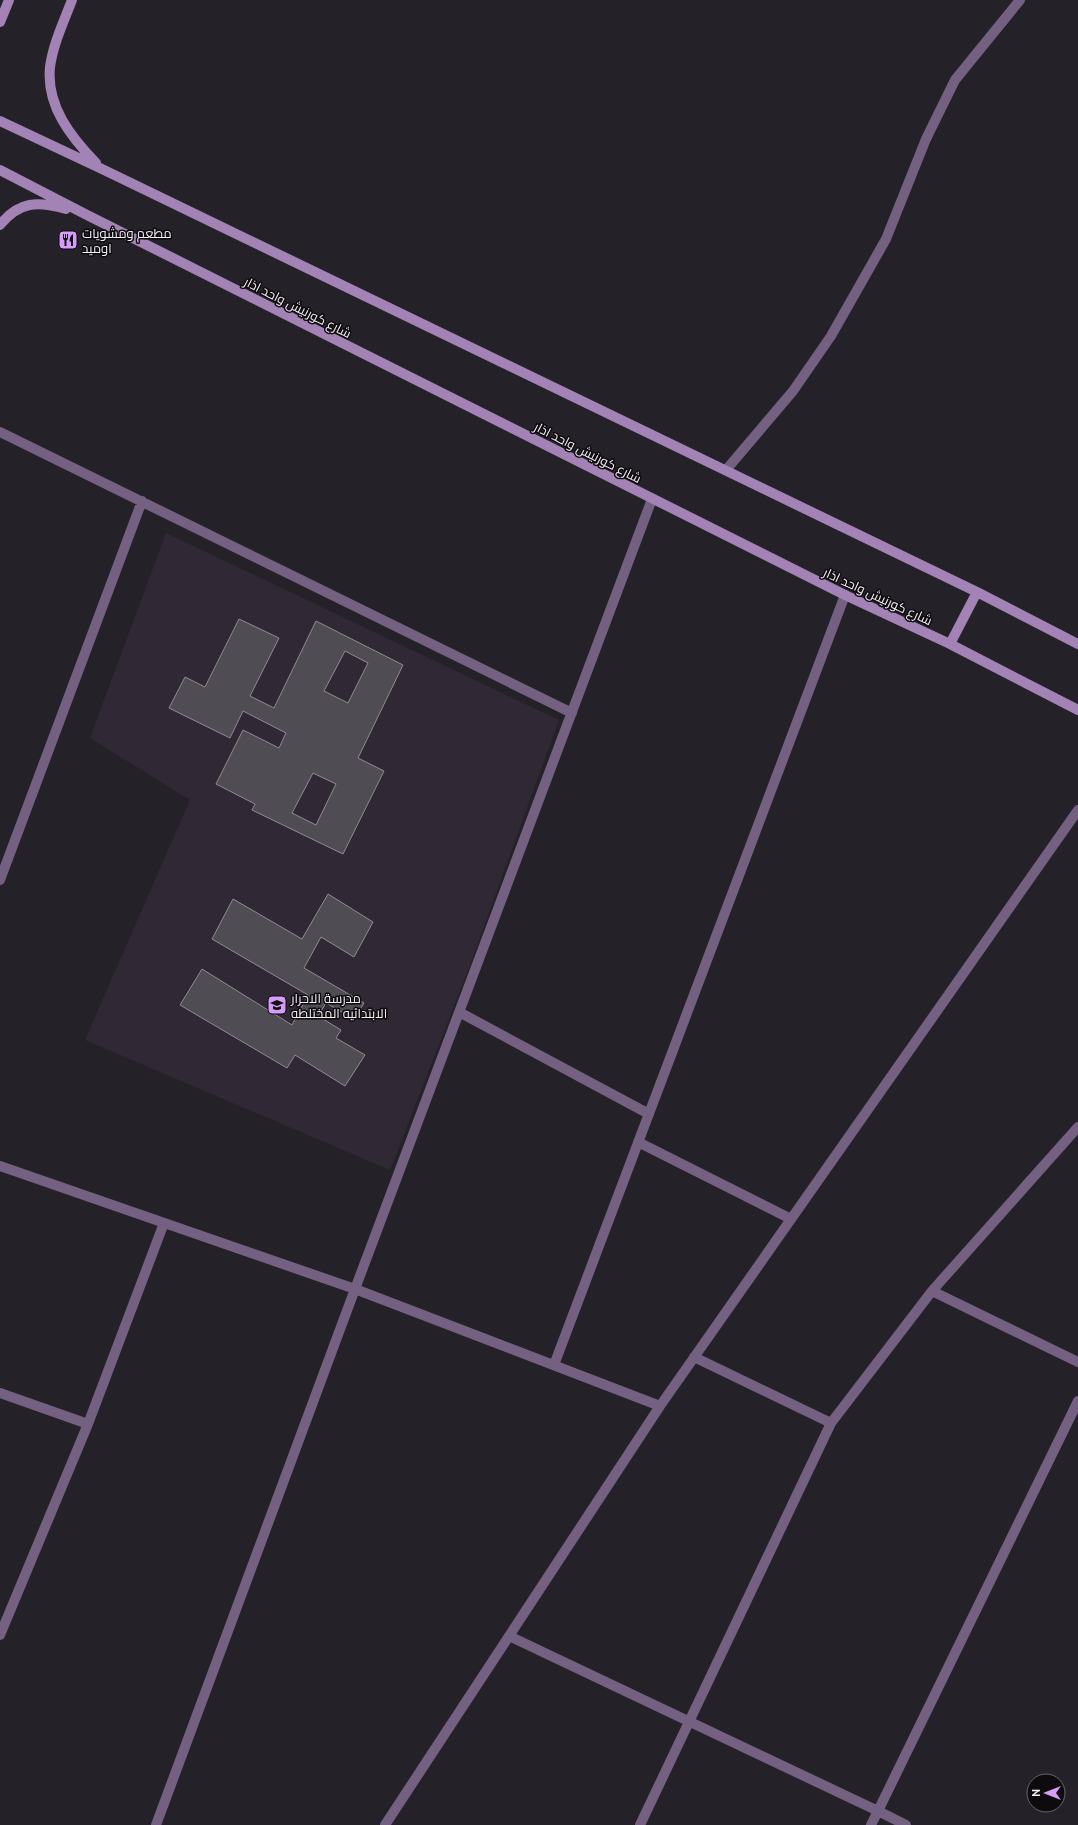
<svg xmlns="http://www.w3.org/2000/svg" width="1078" height="1825" viewBox="0 0 1078 1825" font-family="Ubuntu,Cairo,sans-serif">
<style>
.built{fill:#302935}
.building{fill:#504c53;stroke:#918b94;fill-rule:evenodd}
.lines{fill:none;stroke-linecap:round;stroke-linejoin:round}
.service{stroke:#746080;stroke-width:10}
.minor{stroke:#746080;stroke-width:10}
.secondary{stroke:#a383b6;stroke-width:10}
.labels{text-anchor:middle;stroke-width:3;stroke-linejoin:round;paint-order:stroke}
.poi-label{font-size:13px;fill:#f3f0f5;stroke:#0d0b0e;text-anchor:start}
.street-label{font-size:13px;fill:#f3f0f5;stroke:#0d0b0e}
</style>
<rect width="100%" height="100%" fill="#252128"/>
<!-- built -->
<path class="built" d="M166,533L559,720L468,970L390,1170L85,1040L190,800L90,738Z"/>
<!-- building -->
<path class="building" d="M239,619L279,638L250,696L274,708L316,621L403,665L358,758L384,771L343,854L252,810L255,804L216,784L243,730L279,748L286,733L243,711L230,738L169,708L185,677L205,687ZM345,651L368,663L348,703L324,691ZM313,773L336,784L316,825L292,813Z
M328,894L373,922L354,957L321,937L304,968L364,1003L354,1019L326,1003L318,1016L341,1030L336,1038L365,1055L345,1086L295,1055L287,1068L180,1005L202,969L292,1025L308,995L212,939L233,899L302,939Z"/>
<g class="lines">
<!-- service -->
<path class="service" d="M726,470L793,391L831,336L886,239L926,139L955,80L1020,0"/>
<!-- minor -->
<path class="minor" d="M0,432L572,713
M0,880L142,501
M459,1012L649,1114
M638,1142L791,1219
M0,1166L355,1289L652,499
M932,1291L1078,1362
M694,1357L831,1423
M554,1365L845,595
M0,1393L88,1424
M660,1406L1078,810
M0,1635L88,1424L164,1223
M509,1636L878,1811L871,1825
M156,1825L355,1289L660,1406L385,1825
M640,1825L831,1423L932,1291L1078,1127
M906,1825L878,1811L1078,1401"/>
<!-- secondary -->
<path class="secondary" d="M72,0C64,21 53,44 50,67C46,106 71,137 96,163
M0,22L9,0
M0,121L102,169L977,592L1078,644
M0,170L87,215L845,595L950,644L1078,710
M0,225C19,201 38,201 66,209
M950,644L977,592"/>
</g>
<!-- icons -->
<defs>
<g id="restaurant-square" transform="scale(1)"><rect x="-9" y="-9" width="18" height="18" rx="4" fill="#d79bf9" stroke="#0d0b0e"/><path d="M-5-6h1v4h1v-4h1v4h1v-4h1v5L-1.5 .5V6h-2V.5L-5-1ZM5-6V6H3V1.5H1.5Q1.5-4 5-6Z" fill="#111"/></g>
<g id="school-square" transform="scale(1)"><rect x="-9" y="-9" width="18" height="18" rx="4" fill="#d79bf9" stroke="#0d0b0e"/><path d="M0-5L7-2L0 1L-7-2ZM-4 1L0 2.5L4 1V4Q0 6-4 4Z" fill="#111"/></g>
</defs>
<g fill-rule="evenodd">
<use href="#restaurant-square" x="68" y="240"/>
<use href="#school-square" x="277" y="1005"/>
</g>
<g class="labels">
<!-- poi labels -->
<g class="poi-label">
<text x="82" y="238">مطعم ومشويات<tspan x="82" dy="15">اوميد</tspan></text>
<text x="291" y="1003">مدرسة الاحرار<tspan x="291" dy="15">الابتدائيه المختلطه</tspan></text>
</g>
<!-- street labels -->
<g class="street-label">
<text transform="translate(298 307) rotate(27)" y="5">شارع كورنيش واحد اذار</text>
<text transform="translate(588 452) rotate(27)" y="5">شارع كورنيش واحد اذار</text>
<text transform="translate(878 596) rotate(25)" y="5">شارع كورنيش واحد اذار</text>
</g>
</g>
<!-- north arrow -->
<g transform="translate(1046 1793) rotate(270)"><circle r="19" fill="#0d0b0e" stroke="#69676a"/>
<path d="M0-3L7 15L0 10L-7 15Z" fill="#d79bf9"/>
<text y="-6" font-size="11" font-weight="bold" text-anchor="middle" fill="#f3f0f5">N</text>
</g>
</svg>
